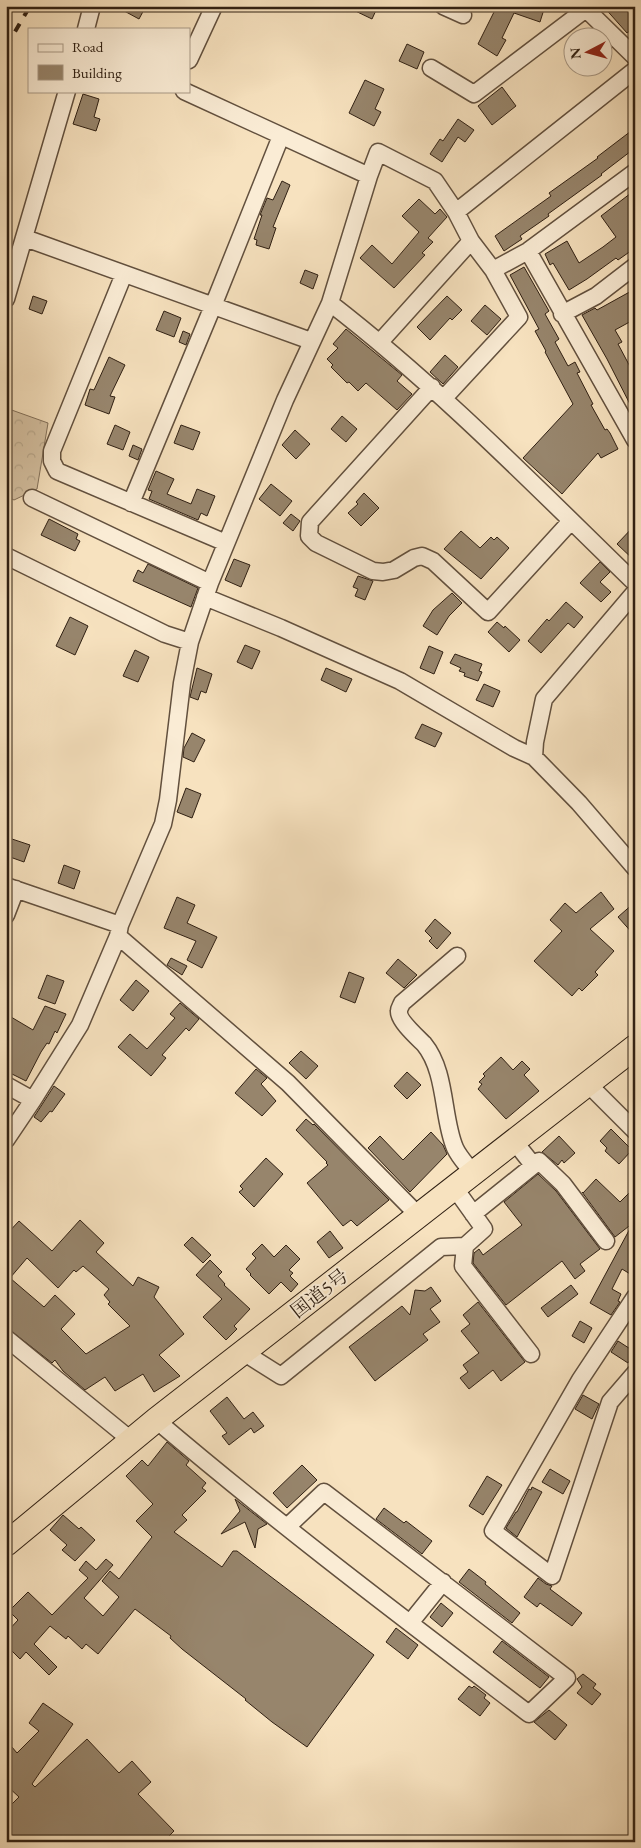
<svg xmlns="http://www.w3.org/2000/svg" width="641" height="1848" viewBox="0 0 641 1848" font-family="'EB Garamond','Noto Serif JP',serif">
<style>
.forest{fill:url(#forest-crowns);stroke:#82705a}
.building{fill:#97856c;stroke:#302013;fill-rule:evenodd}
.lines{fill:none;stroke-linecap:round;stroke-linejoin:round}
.minor-casing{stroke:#62503e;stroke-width:19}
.highway-casing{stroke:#302013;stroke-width:26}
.minor{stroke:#faecd5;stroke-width:16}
.highway{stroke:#f7e2bf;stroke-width:24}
.rail{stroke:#302013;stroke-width:4;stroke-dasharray:9 9;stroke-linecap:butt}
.labels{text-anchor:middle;stroke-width:4;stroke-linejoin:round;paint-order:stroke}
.street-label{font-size:19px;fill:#302013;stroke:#faecd5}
</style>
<defs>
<pattern id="forest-crowns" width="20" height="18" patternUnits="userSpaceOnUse" patternTransform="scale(1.25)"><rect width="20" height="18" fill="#d5c1a2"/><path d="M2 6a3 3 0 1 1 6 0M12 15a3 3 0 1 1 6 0" fill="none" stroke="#b7a68b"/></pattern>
</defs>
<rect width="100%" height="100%" fill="#f7e2bf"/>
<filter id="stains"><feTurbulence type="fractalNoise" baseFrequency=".004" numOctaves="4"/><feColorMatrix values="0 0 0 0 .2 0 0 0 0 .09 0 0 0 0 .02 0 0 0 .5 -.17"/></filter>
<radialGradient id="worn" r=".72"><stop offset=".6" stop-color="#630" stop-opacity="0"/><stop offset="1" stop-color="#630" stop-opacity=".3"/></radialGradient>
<!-- forest -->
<path class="forest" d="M6,408L48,423L37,489L14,500L6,496Z"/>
<!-- building -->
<path class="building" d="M115,6H146L139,19Z
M345,6H378L372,19Z
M497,6H545L540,22L514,13L502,38L506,40L497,56L478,44Z
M603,6H635V27L627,33Z
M407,44L424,52L417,69L399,61Z
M365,80L384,89L375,109L381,112L374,126L349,113Z
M502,87L516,106L492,125L478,106Z
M83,94L99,99L94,117L100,119L96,131L73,124Z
M458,119L474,130L465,142L458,137L442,162L430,154L440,139L443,141Z
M635,128V148L601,174L602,175L548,214L549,216L520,236L522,239L504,251L495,236L551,196L549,193L598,158L597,157Z
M282,181L290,185L273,227L276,228L269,249L256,245L257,240L254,239L262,215H260L267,198L273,200Z
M635,190V248L618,260L616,258L587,279L569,290L553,263L550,265L545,254L567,241L579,263L603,247L616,237L601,216Z
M419,199L435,214L440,209L447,217L428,238L433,242L422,253L425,255L394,288L360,258L372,245L392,264L419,232L402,216Z
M524,267L549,311L545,314L559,339L555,342L568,366L575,362L580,372L577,373L593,404L591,405L605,430L607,429L610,433L618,449L601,458L598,453L562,494L523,458L573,404L545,352L546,351L535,331L539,329L510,275Z
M305,270L318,275L313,289L300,283Z
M635,289V319L615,330L622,342L618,344L635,376V414L607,359L582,315L595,308L597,310Z
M33,296L47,301L42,314L29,309Z
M447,296L462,310L452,320L450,318L430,340L417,327Z
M485,305L501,319L487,335L471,321Z
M164,311L181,318L174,337L156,330Z
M346,329L402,375L397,381L412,394L397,410L366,383L358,391L349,382L347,383L331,367L333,365L327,359L338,348L333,344Z
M183,331L190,334L186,345L179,342Z
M445,355L458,367L443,384L430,372Z
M109,357L125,365L110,396L115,397L109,414L85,405L90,389L94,390Z
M342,416L357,429L346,442L331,429Z
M115,425L130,432L123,450L107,444Z
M181,425L200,432L193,450L174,443Z
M295,430L310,444L296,459L282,445Z
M133,445L142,449L138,460L129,456Z
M156,471L174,479L167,494L191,504L197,489L215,496L207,516L201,513L198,520L149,499L152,491L148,490Z
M271,484L292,501L280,516L259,499Z
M364,493L379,508L361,526L348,513L358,504L356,502Z
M291,514L300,521L293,531L283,523Z
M49,519L78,534L76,539L80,541L75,551L41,535Z
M635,525V561L617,544Z
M461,531L480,548L491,537L494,540L497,537L509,548L481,579L444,549Z
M234,559L250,565L241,587L225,580Z
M600,562L610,572L600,582L611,592L601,602L580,583Z
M148,564L198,588L191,607L133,581L138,570L143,573Z
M358,576L373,581L365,600L355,596L358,589L353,587Z
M452,593L462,603L449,616L437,635L423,626L433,610Z
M566,602L583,617L574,628L568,623L541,653L528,641L547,619L549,621Z
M70,617L88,626L75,655L56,646Z
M497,622L504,628L505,626L520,640L509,652L488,632Z
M245,645L260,651L252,669L237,662Z
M429,646L443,652L434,674L420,668Z
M135,650L149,657L138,682L123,676Z
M455,654L482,664L479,671L482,672L478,681L464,676L465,673L459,671L461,668L450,663Z
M197,668L212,674L206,693L201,691L198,700L190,697Z
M326,668L352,679L346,692L321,680Z
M484,684L500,691L493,707L476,700Z
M422,724L442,733L435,747L415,738Z
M192,733L205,740L194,762L183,757L184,748Z
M186,788L201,794L192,818L177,812Z
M6,837L30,845L24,862L10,857L11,853L6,852Z
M64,865L80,871L74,889L58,883Z
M601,892L614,909L590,929L614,951L595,972L598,975L582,991L579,988L572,996L534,961L562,931L550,920L565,903L576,913Z
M177,897L195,905L187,923L217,937L202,968L187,960L196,941L164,928Z
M635,902V936L618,917Z
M435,919L451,933L437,949L429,941L432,938L425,931Z
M171,958L187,966L182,975L167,965Z
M398,959L417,975L404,988L386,973Z
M349,972L364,978L355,1003L340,997Z
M47,975L64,981L55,1004L38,998Z
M136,980L149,991L133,1011L120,1000Z
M180,1003L199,1019L189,1031L186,1028L162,1055L166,1058L151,1076L118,1047L130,1034L147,1049L175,1018L170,1014Z
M45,1006L66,1014L57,1033L55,1031L49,1044L47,1043L41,1052L26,1081L6,1071V1014L33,1030Z
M301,1051L318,1066L306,1079L289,1063Z
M501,1057L513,1070L522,1061L530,1069L524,1075L539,1091L506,1119L478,1089L482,1084L479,1082L485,1076L483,1074Z
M256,1069L267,1078L261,1084L276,1101L262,1116L235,1093Z
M407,1072L421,1085L407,1099L394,1086Z
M54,1086L65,1094L52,1112L50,1111L41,1122L34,1117Z
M306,1119L313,1125L314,1124L389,1200L357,1226L351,1220L343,1226L307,1183L328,1165L326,1163L327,1162L296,1130Z
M611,1129L632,1150L619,1164L605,1151L607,1148L600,1141Z
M431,1132L443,1145L447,1154L410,1192L368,1148L380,1136L403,1160Z
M559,1136L575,1153L564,1163L562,1160L558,1165L542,1152Z
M266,1158L283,1174L254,1207L239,1192L243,1189L240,1186Z
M538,1174L556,1191L600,1249L580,1264L585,1271L575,1279L562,1261L506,1305L473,1263L474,1253L479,1249L483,1255L522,1225L504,1202Z
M596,1179L620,1202L635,1187V1277L622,1269L612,1289L621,1294L618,1301L620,1302L611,1315L590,1303L633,1223L615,1237L582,1192L583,1193Z
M80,1220L104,1243L96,1252L133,1286L138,1277L159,1287L154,1297L184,1334L159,1355L180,1376L154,1392L143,1374L115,1391L105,1377L85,1390L63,1371L55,1360L52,1363L6,1327V1235L19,1221L52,1251ZM27,1258L58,1288L74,1270L76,1272L83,1266L109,1289L104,1295L110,1302L108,1304L130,1326L86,1354L61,1329L75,1314L55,1295L44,1307L10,1278Z
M330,1231L343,1248L329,1258L317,1242Z
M192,1237L211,1255L203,1263L184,1245Z
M262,1244L274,1257L286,1245L300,1259L289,1270L293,1273L290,1276L298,1284L291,1292L281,1282L269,1294L250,1275L251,1274L246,1269L256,1258L252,1254Z
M210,1260L222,1272L218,1276L225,1284L224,1285L250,1309L234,1326L237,1329L226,1340L203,1317L222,1299L196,1275Z
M571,1285L578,1294L548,1317L541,1308Z
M431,1287L441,1301L430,1309L440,1322L423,1334L428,1340L375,1381L349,1347L402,1306L410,1315L415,1290L425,1291Z
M478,1302L525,1362L501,1381L493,1370L469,1389L460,1378L468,1372L463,1365L479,1353L461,1331L470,1324L463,1315Z
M580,1321L592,1328L584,1343L572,1336Z
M618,1341L635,1352V1363L629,1361L628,1363L611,1352Z
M583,1395L599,1404L592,1419L575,1409Z
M227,1397L244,1419L253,1412L264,1426L254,1433L251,1428L229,1445L222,1436L227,1433L210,1411Z
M167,1442L189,1461L186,1465L206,1483L202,1488L206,1491L182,1515L187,1520L174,1532L222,1567L233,1551H237L374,1655L307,1747L272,1722L245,1700L246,1699L182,1649L170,1638L171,1636L135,1609L98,1654L86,1644L82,1649L68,1636L66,1639L50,1626L34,1644L57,1667L49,1675L26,1652L20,1659L6,1645V1633L18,1620L9,1611L28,1592L52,1615L88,1578L79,1570L86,1561L96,1570L106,1559L113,1565L84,1598L103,1616L119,1597L102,1581L110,1571L119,1579L152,1537L136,1521L153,1504L126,1476L142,1460L148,1466Z
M302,1465L317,1480L287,1508L273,1493Z
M550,1469L570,1481L563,1494L542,1482Z
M487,1476L502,1485L483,1515L469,1506Z
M532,1487L542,1492L517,1537L506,1528L516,1512H517L529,1489L531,1490Z
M235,1499L267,1524L258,1529L255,1548L245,1522L221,1534L240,1511Z
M384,1508L404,1523L406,1521L432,1541L422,1554L376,1519Z
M63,1515L79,1529L81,1527L95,1540L75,1561L62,1550L67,1545L50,1530Z
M469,1569L486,1582L485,1584L520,1613L512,1623L459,1582Z
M538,1578L546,1584L552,1586L550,1589L582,1613L572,1626L540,1603L537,1607L524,1597Z
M441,1603L453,1613L442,1627L430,1617Z
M396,1628L418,1645L408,1659L386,1642Z
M502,1641L549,1677L540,1688L493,1652Z
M583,1674L596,1684L593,1688L601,1694L592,1705L577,1693L582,1687L577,1679Z
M469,1686L472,1688L474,1686L486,1695L484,1698L490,1703L480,1716L458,1699Z
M43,1703L73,1724L32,1784L35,1787L87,1739L119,1773L132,1761L151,1782L138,1794L174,1831L163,1842H6V1810L19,1797L6,1785V1740L17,1753L39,1731L29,1723Z
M549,1710L567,1725L555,1740L534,1722Z"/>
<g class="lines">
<!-- minor casing -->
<g class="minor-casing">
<path id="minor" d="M443,6L463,15
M86,29L92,6
M189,60L214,6
M431,68L474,94L586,9L635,57
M184,91L369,176
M456,212L635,70
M25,238L311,341
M528,251L635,440
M493,270L528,251L635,172
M124,274L52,451V461L57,471L226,543
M6,299L67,91
M330,303C440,388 536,487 635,583
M562,314L596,296L635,266
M380,342L471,241
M432,387L310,522L309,536L316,543L373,571L383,572L394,570L414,558L422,556L433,561L488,612L571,521
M32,498L210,583
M131,503L213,306L281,136
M6,556L165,634L190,642
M205,597L281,628L400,681L514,748L534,757L579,803L635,868
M534,757L535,742L544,699L635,592
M6,886L120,925
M6,915L16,889
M118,936L288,1083L418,1215
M457,956L402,1003C401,1006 399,1008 399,1011C398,1020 417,1037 424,1044C447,1072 442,1118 455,1148C459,1157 467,1165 473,1173
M588,1084L635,1131
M6,1085L33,1100
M6,1140L33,1100L80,1025L118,936L120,925L163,824L168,800L182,683L190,642L210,583L285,400L330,303L369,176L378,152L435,181L456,212L471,241L493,270L519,317L444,398
M514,1141L533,1165
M454,1187L484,1229L465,1246L463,1266L531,1354
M473,1214L539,1161L563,1184L606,1241
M635,1297L580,1380L493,1531L552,1576L610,1402L635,1373
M6,1338L131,1440
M243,1352L281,1376L441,1247L465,1246
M156,1420C277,1523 403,1618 529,1714L567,1678L324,1492L287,1527
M410,1623L443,1582"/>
</g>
<!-- highway casing -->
<g class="highway-casing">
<path id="highway" d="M6,1544L156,1420L635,1047"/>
</g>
<!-- minor -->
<use href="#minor" class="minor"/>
<!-- highway -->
<use href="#highway" class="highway"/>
<!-- rail -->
<path class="rail" d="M6,47L30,6"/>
</g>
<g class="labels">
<!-- street labels -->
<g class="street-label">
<text transform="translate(319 1293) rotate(-38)" y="7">国道5号</text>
</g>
</g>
<!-- margin -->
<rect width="641" height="1848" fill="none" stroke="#f7e2bf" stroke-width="25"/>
<rect x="8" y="8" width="626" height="1833" fill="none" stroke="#302013" stroke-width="2.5"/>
<rect x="12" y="12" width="616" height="1823" fill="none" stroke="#302013"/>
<!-- legend -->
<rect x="28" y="28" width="162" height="65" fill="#faecd5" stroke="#a99a87"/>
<rect x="38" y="44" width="25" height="8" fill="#faecd5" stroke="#a99a87"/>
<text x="72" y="52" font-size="15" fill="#302013">Road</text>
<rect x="38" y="65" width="25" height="15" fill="#97856c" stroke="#a99a87"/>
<text x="72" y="78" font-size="15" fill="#302013">Building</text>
<!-- north arrow -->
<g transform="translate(588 52) rotate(264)"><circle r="24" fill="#faecd5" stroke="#a99a87"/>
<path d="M0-4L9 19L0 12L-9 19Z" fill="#8f2418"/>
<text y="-8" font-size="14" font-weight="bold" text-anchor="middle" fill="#302013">N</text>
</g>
<rect width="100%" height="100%" filter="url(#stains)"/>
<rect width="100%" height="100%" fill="url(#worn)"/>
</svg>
